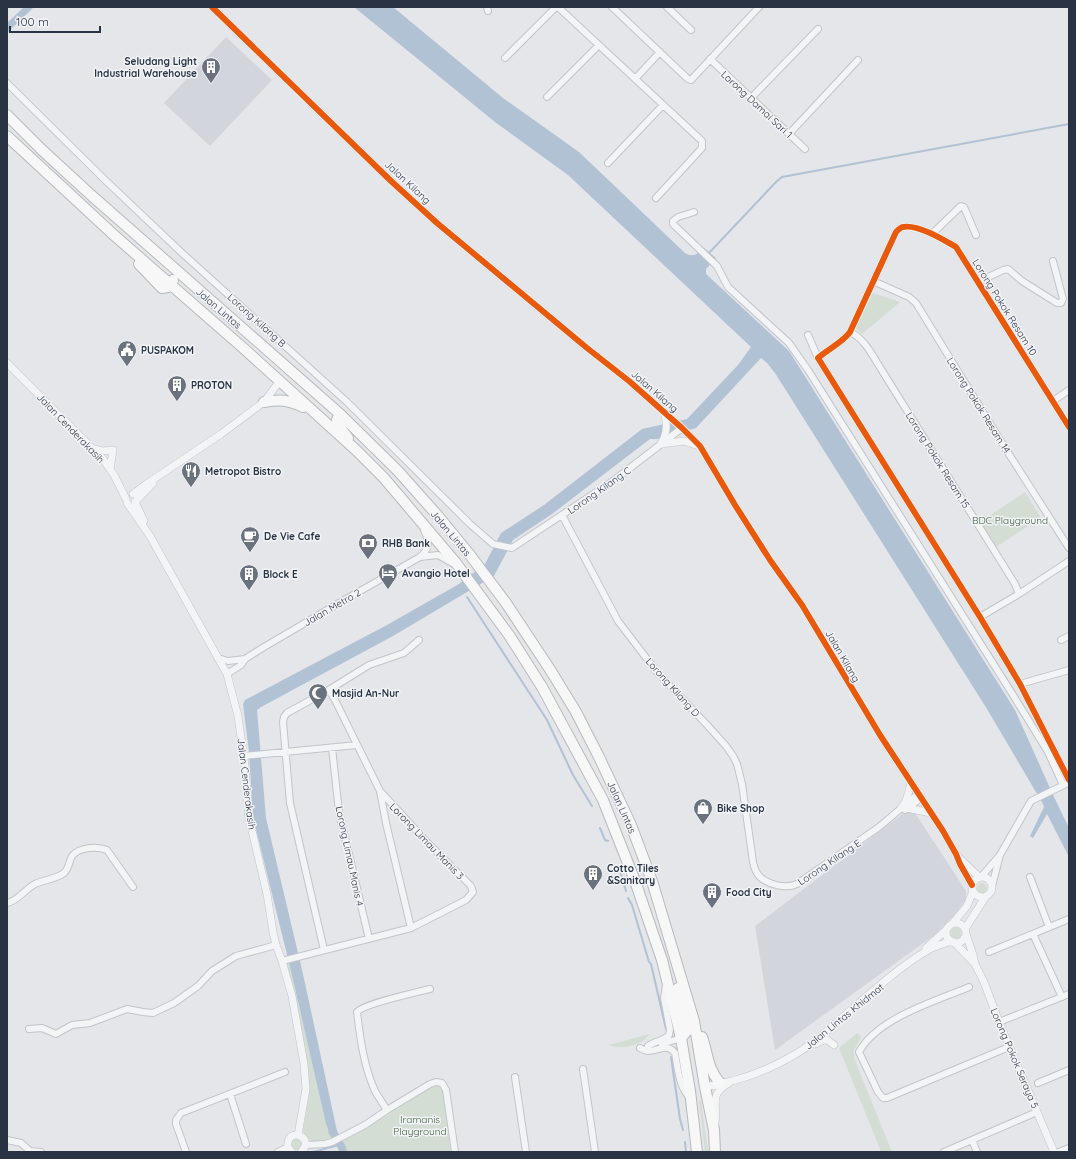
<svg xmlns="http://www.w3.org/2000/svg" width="1076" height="1159" viewBox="0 0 1076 1159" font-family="Quicksand,sans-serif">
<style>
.built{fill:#d2d5dc}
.green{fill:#d4ddd4}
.water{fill:#b2c2d5}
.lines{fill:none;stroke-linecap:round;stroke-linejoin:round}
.stream{stroke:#b2c2d5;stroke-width:2}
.minor-casing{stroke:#c2c4c7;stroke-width:8}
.tertiary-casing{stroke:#c2c4c7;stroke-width:8}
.trunk-casing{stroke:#b6b9be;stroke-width:12}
.minor{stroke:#f3f4f6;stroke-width:6}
.tertiary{stroke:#f3f4f6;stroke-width:7}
.trunk{stroke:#f7f7f7;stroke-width:10}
.cycleway-casing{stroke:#f2f4f8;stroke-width:8}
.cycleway{stroke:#e8590c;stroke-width:6}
.labels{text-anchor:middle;stroke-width:3;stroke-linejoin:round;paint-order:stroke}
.poi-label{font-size:10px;font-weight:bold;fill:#293343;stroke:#f2f4f8;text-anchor:start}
.street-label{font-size:10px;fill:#293343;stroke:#f2f4f8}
.park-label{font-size:10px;fill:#3e6036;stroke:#f2f4f8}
</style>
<rect width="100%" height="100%" fill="#e4e6e9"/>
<!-- built -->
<path class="built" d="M226,37L272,80L210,146L164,103Z
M905,812L915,813L966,891V900L953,917L933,936L775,1050L755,926Z"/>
<!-- green -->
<path class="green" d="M873,293L900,302L862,334L856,328Z
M1025,492L1041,518L996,547L980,522Z
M977 888a5 5 0 1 1 10 0a5 5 0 1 1-10 0Z
M950.5 933a5.5 5.5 0 1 1 11 0a5.5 5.5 0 1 1-11 0Z
M289,962L326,1124L332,1138C321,1143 307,1144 303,1131L309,1096L308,1071L295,1002L285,964Z
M857,1033L861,1037L854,1050V1058L892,1152H880V1149L839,1048Z
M649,1034C643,1046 620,1050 609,1045Z
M437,1085L443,1090L451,1152H347L342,1141L367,1128L432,1087Z
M700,1100L701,1101L708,1152H705L699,1101Z
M290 1144a6 6 0 1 1 12 0a6 6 0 1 1-12 0Z"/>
<!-- water -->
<path class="water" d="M24,7H34L7,33V23Z
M354,7H393L503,98L579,152L685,253C693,258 698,254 704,248L716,258L706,269V274L789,351L1015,710L1054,797L1069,828V857L1047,814L1033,838L1030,836L1044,807L1043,804L987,709L775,373L767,363L761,358L696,428L658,439H650L552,514L513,540L494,576L393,636L261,707L257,710L266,818L303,974L337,1131L346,1147L347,1152H339C337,1144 333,1140 329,1134C328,1130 328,1128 326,1124L292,975L253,817L249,752L243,704L245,700L387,625L459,584L485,564L501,533L544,505L642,429L687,419L738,365L751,347L568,175L495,122Z"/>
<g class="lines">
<!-- stream -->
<path class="stream" d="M708,254L776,182L782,177L1069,124
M467,597L547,720L573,775L592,806
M600,828L605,840L608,841
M620,871L626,891
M628,898L632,905L649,962L651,964L666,1029
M671,1057L680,1119L683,1130
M685,1142L686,1152
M313,1152L339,1145"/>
<!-- minor casing -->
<g class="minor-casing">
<path id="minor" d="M487,7L488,11
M558,7L702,141V148L656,198
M612,7L688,79L691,80L759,7
M667,7L691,30
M505,58L556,7
M710,59L805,149
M635,79L660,52
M7,83L104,179L182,253L347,402L470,524L493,544L512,548L613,481L682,428
M547,97L599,45
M751,98L818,29
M789,134L858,60
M608,163L663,105
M694,212L678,217L673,221V224L717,266L728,287L789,343L808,370L1013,695L1048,752L1063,785
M933,233L961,206L964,207L976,235
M873,281L909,297L916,303L1007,451L1069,548
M978,282L1003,270L1008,269L1022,281L1057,303H1061L1063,299L1053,261
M850,332C865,339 872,355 881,369L1015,584L1019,594
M808,335L818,358
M1053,401L1069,390
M1069,427L956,247C944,240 918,224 903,227C901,227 898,230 896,232L850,332C842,343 828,349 818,358L980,617L1020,684L1069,780
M562,515L618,621L657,672L708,726L726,746L733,756L737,764L742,784L753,862C754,867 756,873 760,877C769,885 786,889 797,884L879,827L918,794
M420,557L438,555L452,563
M980,617L1019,594L1069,561
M1061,640L1069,636
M218,658L228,661L245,659
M227,674L241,665L245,659L264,647L339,603L420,557C430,549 429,541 424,530
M1020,684L1069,670
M327,691L369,665L404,653L419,640
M332,748L339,812L369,939
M243,756L357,745
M905,810L921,798
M981,877L1000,855L1031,801L1066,784
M1030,877L1049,927
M992,886L1000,855
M7,903C18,901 25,889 35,884C44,880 56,879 64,873C69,869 69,861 72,856C79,847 97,846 107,850L133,887
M1033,934L1062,997
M324,950L290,803L283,722L284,717L287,713L327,691L330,692L335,700L380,791L386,823L411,928
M989,952L1069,919
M282,961L411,928L466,900L473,892L471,886L425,840L381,792
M969,987C936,1001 877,1018 859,1052L878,1092L883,1098H887L1009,1047
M999,1022L1069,994
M29,1029L42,1028L56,1034L72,1025L90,1023L127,1009L143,1012L153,1013L174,1003L198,986L212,971L236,956L276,945
M662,1044L681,1038
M648,1046C655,1041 664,1041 669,1035L670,1030L664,998L666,985
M640,1048C642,1049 644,1050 647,1051C657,1052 666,1042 675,1053C678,1069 679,1087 690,1098
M583,1069L595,1152
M515,1077L526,1152
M1038,1083L1069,1070
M230,1094L246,1144
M387,1110C383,1104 379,1098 375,1091C364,1067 360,1038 357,1012C363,1004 418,992 430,989
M7,1140L21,1143L30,1151
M972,1140L977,1152
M306,1145L325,1144L332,1142L365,1125L387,1110L430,1084L436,1082L442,1083L446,1090L455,1152
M28,1152L30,1151L41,1152
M186,1152L176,1124V1120L181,1113L285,1072
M278,1152L288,1147
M944,1152L1037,1112
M1059,1152L1069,1148"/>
</g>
<!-- tertiary casing -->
<g class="tertiary-casing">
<path id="tertiary" d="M212,7L391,181L437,223L587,348L629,381L682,428L700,446L735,505L770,560L802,605L880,735L943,831L956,854L960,864L972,885
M7,363L103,459L114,475L126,499
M661,444L683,441L699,446
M661,444C667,434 668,424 664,412
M94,449L102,451L113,450L110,469
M133,494L145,485L221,434L264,402L279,382
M136,501L153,483
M135,502L144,521
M127,503L150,536L227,674L238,716L245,766L249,818L267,894L273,932L276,945L282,961L292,996L304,1064L306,1089L298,1135
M901,808L906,801L911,783
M907,808L931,813
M957,856L977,875L979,878
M972 887a10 10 0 1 1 20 0a10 10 0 1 1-20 0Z
M953,923L967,906L973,891
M946 933a10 10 0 1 1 20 0a10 10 0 1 1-20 0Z
M965,929L986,896
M966,934L973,955L975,964
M954,942L975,964L984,982L999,1022L1054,1152
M926,948L946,930
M815,1044L826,1039L834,1045
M705,1087C714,1085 723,1083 732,1081C755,1075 778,1065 799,1052C818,1040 835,1024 851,1010C875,989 901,966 928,950C935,946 944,944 951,941
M715,1124C718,1104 708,1095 729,1083
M292,1152C289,1150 287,1147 288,1143C289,1127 316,1138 301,1152"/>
</g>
<!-- trunk casing -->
<g class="trunk-casing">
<path id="trunk" d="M7,115L42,150L91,195L340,414L398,471L438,516L470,555L506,603L551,671L576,712L599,757L631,825L652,881L694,1021L705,1087L714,1130L715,1152
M7,136L115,236L241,346L356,450L384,478L456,563L509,635L542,687L603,800L635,881L662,960L681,1038L690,1091L697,1152
M139,264L162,288L168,287L173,280
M264,402C279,399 289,400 303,407
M340,414L337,420L338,425L348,438
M678,988L688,1030L681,1038
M702,1037C708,1054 707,1068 720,1083"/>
</g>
<!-- minor -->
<use href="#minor" class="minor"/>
<!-- tertiary -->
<use href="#tertiary" class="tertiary"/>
<!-- trunk -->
<use href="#trunk" class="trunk"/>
<!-- cycleway casing -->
<g class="cycleway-casing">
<path id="cycleway" d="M212,7L391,181L437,223L587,348L629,381L682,428L700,446L735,505L770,560L802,605L880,735L943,831L956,854L960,864L972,885
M1069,427L956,247C944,240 918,224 903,227C901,227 898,230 896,232L850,332C842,343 828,349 818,358L980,617L1020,684L1069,780"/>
</g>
<!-- cycleway -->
<use href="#cycleway" class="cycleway"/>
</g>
<!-- icons -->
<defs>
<g id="building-pin" transform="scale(1)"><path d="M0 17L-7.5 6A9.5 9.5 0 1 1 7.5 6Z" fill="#6a727d" stroke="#f2f4f8"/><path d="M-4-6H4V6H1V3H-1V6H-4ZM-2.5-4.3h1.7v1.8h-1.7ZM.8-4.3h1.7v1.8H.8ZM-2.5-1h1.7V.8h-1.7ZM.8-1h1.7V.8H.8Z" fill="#fff"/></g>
<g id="civic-pin" transform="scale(1)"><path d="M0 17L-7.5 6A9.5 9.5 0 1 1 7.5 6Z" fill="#6a727d" stroke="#f2f4f8"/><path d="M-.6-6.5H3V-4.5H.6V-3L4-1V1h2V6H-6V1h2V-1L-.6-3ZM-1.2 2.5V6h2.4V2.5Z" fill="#fff"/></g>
<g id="restaurant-pin" transform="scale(1)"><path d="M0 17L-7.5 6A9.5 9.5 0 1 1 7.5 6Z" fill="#6a727d" stroke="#f2f4f8"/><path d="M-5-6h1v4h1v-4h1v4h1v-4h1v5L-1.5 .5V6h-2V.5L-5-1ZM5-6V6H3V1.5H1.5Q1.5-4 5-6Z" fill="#fff"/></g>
<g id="cafe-pin" transform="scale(1)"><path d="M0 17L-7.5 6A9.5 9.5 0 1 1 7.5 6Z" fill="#6a727d" stroke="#f2f4f8"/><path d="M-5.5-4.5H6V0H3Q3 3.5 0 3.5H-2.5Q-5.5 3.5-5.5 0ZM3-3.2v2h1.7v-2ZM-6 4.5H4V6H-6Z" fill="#fff"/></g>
<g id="bank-pin" transform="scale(1)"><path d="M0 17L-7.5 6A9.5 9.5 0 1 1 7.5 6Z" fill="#6a727d" stroke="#f2f4f8"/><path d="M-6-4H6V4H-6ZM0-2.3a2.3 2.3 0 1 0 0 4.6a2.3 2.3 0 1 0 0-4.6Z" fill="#fff"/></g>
<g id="hotel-pin" transform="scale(1)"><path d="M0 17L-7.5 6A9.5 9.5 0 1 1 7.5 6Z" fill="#6a727d" stroke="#f2f4f8"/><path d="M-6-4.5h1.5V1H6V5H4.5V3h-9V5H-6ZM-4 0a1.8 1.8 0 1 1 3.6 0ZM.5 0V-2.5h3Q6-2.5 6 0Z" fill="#fff"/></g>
<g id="mosque-pin" transform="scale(1)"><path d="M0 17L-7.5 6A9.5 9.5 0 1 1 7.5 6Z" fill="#6a727d" stroke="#f2f4f8"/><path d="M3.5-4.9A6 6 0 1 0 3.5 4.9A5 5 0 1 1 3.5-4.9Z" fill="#fff"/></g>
<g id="shop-pin" transform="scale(1)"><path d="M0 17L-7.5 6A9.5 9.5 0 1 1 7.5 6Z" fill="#6a727d" stroke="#f2f4f8"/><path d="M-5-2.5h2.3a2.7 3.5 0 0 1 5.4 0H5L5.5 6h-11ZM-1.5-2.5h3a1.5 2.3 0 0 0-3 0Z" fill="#fff"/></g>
</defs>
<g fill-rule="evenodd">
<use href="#building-pin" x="211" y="67"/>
<use href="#civic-pin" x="127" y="350"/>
<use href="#building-pin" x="177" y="385"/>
<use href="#restaurant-pin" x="191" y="471"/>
<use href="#cafe-pin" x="250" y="536"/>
<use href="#bank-pin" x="368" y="543"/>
<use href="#hotel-pin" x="388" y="573"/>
<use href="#building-pin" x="249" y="574"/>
<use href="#mosque-pin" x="318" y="693"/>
<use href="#shop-pin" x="703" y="808"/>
<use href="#building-pin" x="593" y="874"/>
<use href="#building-pin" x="712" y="892"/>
</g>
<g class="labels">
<!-- poi labels -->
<g class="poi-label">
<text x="197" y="65" text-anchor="end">Seludang Light<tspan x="197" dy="12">Industrial Warehouse</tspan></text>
<text x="141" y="354">PUSPAKOM</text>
<text x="191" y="389">PROTON</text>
<text x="205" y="475">Metropot Bistro</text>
<text x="264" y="540">De Vie Cafe</text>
<text x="382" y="547">RHB Bank</text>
<text x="402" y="577">Avangio Hotel</text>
<text x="263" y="578">Block E</text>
<text x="332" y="697">Masjid An-Nur</text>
<text x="717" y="812">Bike Shop</text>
<text x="607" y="872">Cotto Tiles<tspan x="607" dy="12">&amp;Sanitary</tspan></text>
<text x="726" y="896">Food City</text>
</g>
<!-- street labels -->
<g class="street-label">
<text transform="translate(757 104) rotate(43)" y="4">Lorong Damai Sari 1</text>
<text transform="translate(408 182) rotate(43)" y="4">Jalan Kilang</text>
<text transform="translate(1005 307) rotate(58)" y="4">Lorong Pokok Resam 10</text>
<text transform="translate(219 308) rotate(41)" y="4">Jalan Lintas</text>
<text transform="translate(257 320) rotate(42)" y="4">Lorong Kilang B</text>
<text transform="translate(655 391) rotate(41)" y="4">Jalan Kilang</text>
<text transform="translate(979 405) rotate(58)" y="4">Lorong Pokok Resam 14</text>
<text transform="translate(71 428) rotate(46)" y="4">Jalan Cenderakasih</text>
<text transform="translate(938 460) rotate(58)" y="4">Lorong Pokok Resam 15</text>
<text transform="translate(599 490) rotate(-35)" y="4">Lorong Kilang C</text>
<text transform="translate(451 533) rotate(50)" y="4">Jalan Lintas</text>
<text transform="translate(332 607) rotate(-30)" y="4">Jalan Metro 2</text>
<text transform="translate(843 656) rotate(60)" y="4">Jalan Kilang</text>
<text transform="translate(673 687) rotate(48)" y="4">Lorong Kilang D</text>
<text transform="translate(247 784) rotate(83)" y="4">Jalan Cenderakasih</text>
<text transform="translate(622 807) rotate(66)" y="4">Jalan Lintas</text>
<text transform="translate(427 841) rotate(46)" y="4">Lorong Limau Manis 3</text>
<text transform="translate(350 856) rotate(78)" y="4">Lorong Limau Manis 4</text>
<text transform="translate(829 862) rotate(-34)" y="4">Lorong Kilang E</text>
<text transform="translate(844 1016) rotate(-39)" y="4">Jalan Lintas Khidmat</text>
<text transform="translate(1015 1058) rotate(67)" y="4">Lorong Pokok Seraya 5</text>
</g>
<!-- park labels -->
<g class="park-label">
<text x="1010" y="524">BDC Playground</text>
<text x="420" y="1123">Iramanis<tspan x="420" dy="12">Playground</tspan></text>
</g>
</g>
<!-- border -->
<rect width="1076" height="1159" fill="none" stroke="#293343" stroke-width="16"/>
<!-- scale -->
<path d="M10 26v6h90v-6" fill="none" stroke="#293343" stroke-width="2"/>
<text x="16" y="26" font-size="12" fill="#293343" stroke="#f2f4f8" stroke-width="3" paint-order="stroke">100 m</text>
</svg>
